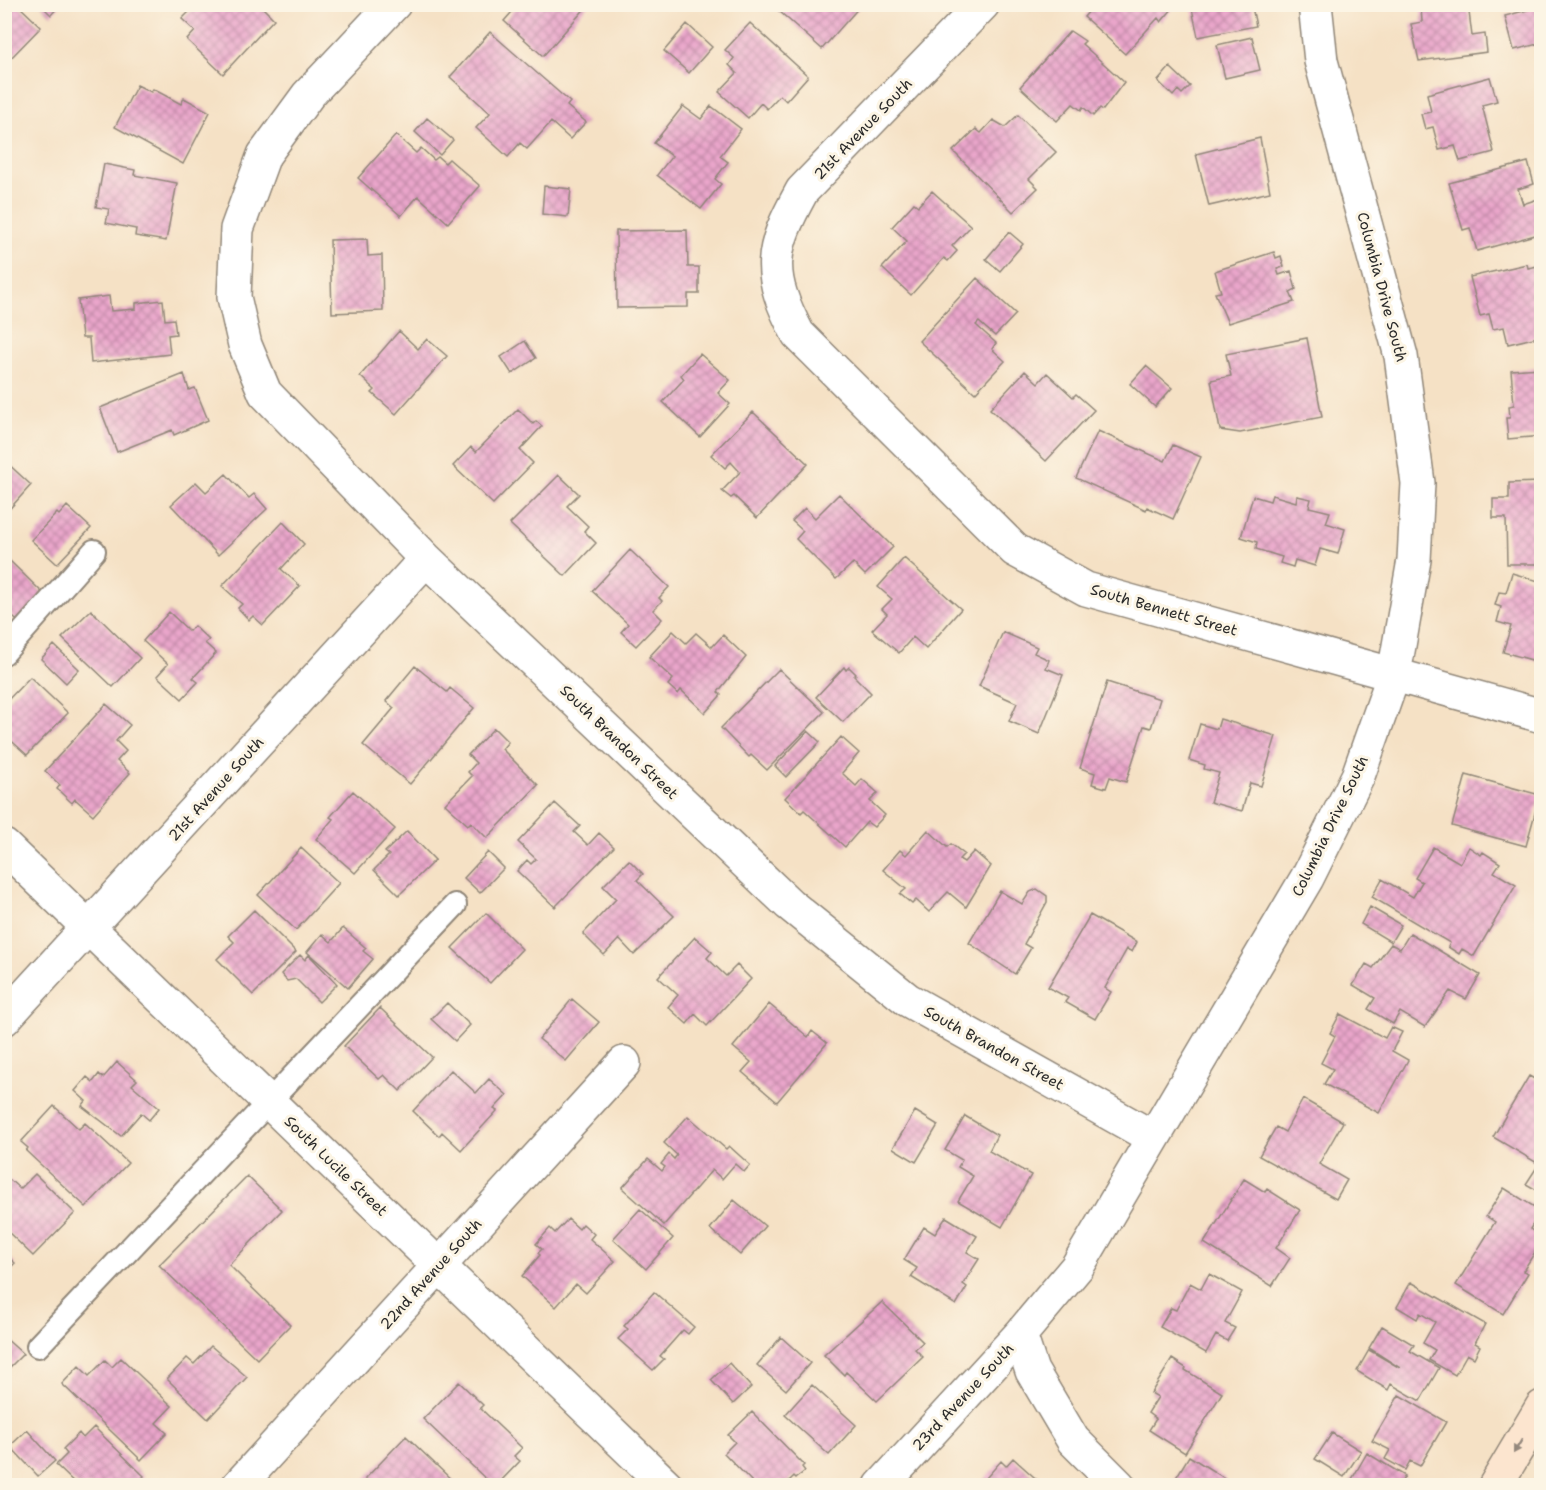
<svg xmlns="http://www.w3.org/2000/svg" width="1546" height="1490" viewBox="0 0 1546 1490" font-family="'Shantell Sans',sans-serif">
<style>
.building{fill:url(#building-cross-hatch)}
.lines{fill:none;stroke-linecap:round;stroke-linejoin:round}
.lane-casing{stroke:#908678;stroke-width:26}
.street-casing{stroke:#908678;stroke-width:36}
.secondary-casing{stroke:#908678;stroke-width:36}
.lane{stroke:#fff;stroke-width:22}
.street{stroke:#fff;stroke-width:33}
.secondary{stroke:#fce5cf;stroke-width:33}
.oneway{fill:#94887d}
.labels{text-anchor:middle;stroke-width:6;stroke-linejoin:round;paint-order:stroke}
.street-label{font-size:15px;fill:#2b2b2b;stroke:#fcf5e5}
</style>
<defs>
<pattern id="building-cross-hatch" width="8" height="8" patternUnits="userSpaceOnUse" patternTransform="scale(1.5)"><rect width="8" height="8" fill="#eaa6cb"/><path d="M0 0l8 8M0 8l8-8" fill="none" stroke="#be87a5"/></pattern>
</defs>
<rect width="100%" height="100%" fill="#fcf5e5"/>
<filter id="ink" filterUnits="userSpaceOnUse"><feTurbulence type="fractalNoise" baseFrequency=".0167" numOctaves="2"/><feDisplacementMap in="SourceGraphic" scale="12" xChannelSelector="R" yChannelSelector="G"/><feConvolveMatrix kernelMatrix="1 2 1 2 8 2 1 2 1" color-interpolation-filters="sRGB"/></filter>
<filter id="wash" filterUnits="userSpaceOnUse"><feTurbulence type="fractalNoise" baseFrequency=".008" numOctaves="4" result="noise"/><feDisplacementMap in="SourceGraphic" scale="24" xChannelSelector="R" yChannelSelector="G"/><feGaussianBlur stdDeviation="1.35" result="paint"/><feColorMatrix in="noise" values="0 0 0 0 0 0 0 0 0 0 0 0 0 0 0 0 0 1.4 0 .05"/><feComposite in="paint" operator="in"/></filter>
<g filter="url(#wash)">
<rect width="100%" height="100%" fill="#f5e1c5"/>
<g id="blocks">
<!-- building -->
<path class="building" d="M4,4H17L41,27L8,61L4,57Z
M40,4H61L51,15Z
M189,4H259L274,19L223,74L187,40L195,31L182,19L192,9Z
M519,4H589L543,56L504,21Z
M771,4H862L822,49Z
M1095,4H1171L1174,7L1161,22L1158,18L1125,54L1084,17Z
M1191,4H1260V6L1252,7L1256,26L1198,37Z
M1431,4H1468L1472,36L1485,34L1487,52L1419,61L1411,24L1422,22L1421,8L1431,7Z
M1539,7L1542,43L1514,50L1505,16Z
M750,23L808,76L786,101L780,95L767,109L761,103L748,118L719,92L737,73L729,65L734,58L725,50Z
M687,24L712,47L689,73L664,51Z
M1070,31L1085,41L1082,44L1124,82L1103,110L1100,108L1093,116L1083,107L1081,110L1073,104L1057,121L1020,87Z
M490,32L570,102L567,106L586,122L570,139L551,122L527,149L520,143L508,157L476,128L490,113L450,77Z
M1252,37L1260,70L1225,78L1217,45Z
M1170,67L1190,86L1182,94L1178,90L1173,96L1158,81Z
M1490,77L1497,101L1482,105L1494,152L1460,161L1455,146L1439,150L1433,127L1425,129L1421,114L1431,112L1427,94Z
M137,85L151,92L153,89L181,104L184,98L210,112L183,164L115,127Z
M683,106L701,119L711,106L741,129L720,156L728,162L715,179L721,184L701,209L657,175L672,156L654,143Z
M1018,115L1056,152L1029,179L1038,188L1013,212L953,151L976,129L981,133L993,120L1005,127Z
M427,118L453,140L440,155L415,132Z
M396,135L416,153L421,148L434,160L438,157L445,163L449,159L480,186L448,223L418,196L401,216L358,178Z
M1260,138L1270,192L1209,206L1196,154Z
M1528,162L1534,184L1518,189L1523,204L1538,199L1542,211V233L1477,251L1470,228L1463,230L1449,183Z
M104,164L135,170L134,175L177,183L166,241L135,236L136,229L106,223L109,209L96,207Z
M544,186L571,189L568,217L542,214Z
M932,191L971,226L952,246L957,251L948,261L944,258L911,295L882,268L907,241L892,227L914,203L918,206Z
M687,230L688,267H699V294H688V307L617,308L616,231Z
M1009,232L1023,244L1000,271L986,259Z
M367,239L368,256L382,255L383,311L332,313L330,240Z
M1274,252L1276,258L1281,256L1284,267L1277,269L1279,275L1291,271L1296,289L1290,292L1294,302L1228,323L1215,293L1221,292L1215,271Z
M1527,264L1528,268L1542,265V291L1537,292L1542,312V336L1508,344L1504,327L1493,329L1489,314L1480,316L1470,277Z
M977,278L1016,314L995,336L979,322L976,325L996,343L992,349L1005,361L975,393L919,341Z
M109,296L111,311L136,309V303L163,300L165,320L174,319L176,334L168,335L170,354L91,363L89,338H82L78,300Z
M399,331L418,349L427,339L447,356L396,414L372,393L375,390L360,376Z
M1307,338L1322,417L1240,433L1220,430L1211,380L1231,376L1226,354Z
M525,341L536,358L512,374L501,357Z
M700,354L730,380L718,393L730,404L700,437L663,402L684,379L681,375Z
M1146,366L1172,388L1155,407L1130,384Z
M1542,368V436L1508,439L1506,418H1510L1509,406L1514,405L1511,370Z
M1025,371L1038,383L1047,373L1073,397L1076,394L1094,410L1046,461L990,409Z
M184,374L189,390L195,388L208,420L174,435L172,430L117,452L100,408Z
M518,409L533,424L536,421L542,426L520,450L533,463L493,504L453,466L471,447L476,452Z
M753,412L808,464L757,518L734,496L731,498L722,491L740,472L731,462L725,468L711,455Z
M1098,431L1165,461L1173,445L1201,457L1173,519L1147,507L1146,510L1076,478Z
M4,460L31,485L4,515Z
M226,474L249,498L254,494L267,509L218,555L171,505L196,482L206,492Z
M559,475L579,494L567,506L588,526L584,531L596,543L565,576L510,524Z
M1542,482V564H1507L1506,518H1493V499H1509V483Z
M839,494L893,547L865,575L853,563L836,579L796,539L803,531L792,521L805,508L815,518Z
M1272,495L1296,502L1297,496L1311,499L1309,507L1330,512L1326,523L1345,529L1338,554L1320,549L1315,566L1295,560L1293,567L1280,563L1282,557L1256,549L1257,542L1241,537L1253,496L1270,501Z
M67,506L91,528L57,564L31,540L57,513L59,515Z
M283,522L304,544L281,569L300,586L263,625L253,616L249,620L238,608L242,604L222,586Z
M630,550L669,587L659,598L662,601L653,610L662,619L636,646L621,632L628,624L592,591Z
M904,558L961,609L926,649L913,637L899,653L872,630L887,614L882,609L892,599L878,587Z
M9,560L50,600L24,627L4,609V565Z
M1512,573L1542,582V654L1539,662L1503,652L1511,626L1497,622L1501,607L1495,605L1499,592L1506,593Z
M91,610L140,658L113,687L62,638Z
M169,612L189,631L194,626L209,640L205,643L216,653L193,678L198,682L182,699L157,676L168,664L143,641Z
M673,631L686,643L696,633L712,647L723,635L746,657L718,692L721,695L705,713L681,690L678,694L668,685L673,679L649,657Z
M1003,632L1037,647L1034,653L1049,660L1046,668L1063,675L1039,734L1009,721L1017,703L979,686Z
M54,645L79,669L66,683L41,659Z
M415,666L447,692L450,688L474,708L410,784L363,745L394,708L386,701Z
M844,667L846,670L849,667L856,674L854,676L871,693L843,722L816,697Z
M779,669L824,712L767,770L751,755L749,757L721,728Z
M30,677L68,713L27,755L4,734V704Z
M1107,682L1160,699L1151,728L1144,726L1126,782L1110,777L1106,788L1092,784L1095,773L1080,768Z
M106,704L130,725L116,741L126,751L117,761L130,773L93,815L75,799L72,803L57,789L60,785L45,771Z
M1220,719L1276,736L1261,786L1250,783L1242,811L1210,802L1219,773L1204,769L1205,765L1189,760L1200,724L1217,729Z
M494,728L508,742L502,749L538,785L487,838L471,822L468,825L445,804L472,776L468,772L476,763L468,755Z
M808,731L820,742L786,777L775,766Z
M841,737L859,753L842,773L856,786L862,779L878,793L870,801L885,815L874,827L867,822L845,847L804,810L801,813L785,798Z
M1466,775L1540,795L1526,846L1452,826Z
M353,791L395,829L355,873L316,839L333,819L330,817Z
M555,803L580,826L574,832L588,845L599,833L614,847L555,907L517,871L527,860L531,864L536,859L518,842Z
M928,830L947,847L951,844L964,854L959,859L964,862L974,851L991,866L966,907L948,892L929,912L916,900L912,904L900,894L906,889L883,870L900,850L906,855Z
M407,831L435,860L399,895L374,870L389,855L385,852Z
M1433,847L1460,863L1469,847L1481,855L1483,852L1500,863L1494,872L1516,885L1474,956L1462,949L1459,954L1448,947L1450,943L1372,897L1382,879L1413,897L1422,882L1415,878Z
M301,848L339,883L296,930L258,895Z
M488,852L504,868L480,893L464,878Z
M629,860L643,874L637,880L674,916L634,955L619,939L604,955L583,934L616,899L603,886Z
M1037,889L1047,896V902L1024,944L1031,948L1015,974L969,943L1000,891L1022,904L1030,892Z
M1370,907L1401,925L1391,942L1361,924Z
M254,910L296,952L253,995L217,959L234,942L228,936Z
M486,913L522,949L490,983L452,948Z
M1090,915L1137,942L1132,952L1127,949L1105,988L1111,992L1095,1019L1065,1002L1068,998L1048,987Z
M343,928L366,948L363,951L373,959L348,988L307,952L322,934L331,942Z
M1410,933L1480,975L1466,999L1450,991L1425,1027L1400,1012L1393,1024L1368,1009L1375,998L1353,985L1366,964L1373,968L1391,944L1400,949Z
M695,937L712,952L707,958L726,976L737,965L751,979L707,1026L695,1014L687,1024L668,1007L678,995L658,977Z
M300,955L305,960L309,955L337,984L319,1002L296,979L287,981L281,974Z
M572,999L599,1022L566,1061L539,1039Z
M447,1003L470,1025L455,1041L431,1019Z
M769,1004L808,1037L812,1031L827,1043L777,1102L742,1072L751,1062L733,1047Z
M380,1008L432,1057L400,1091L384,1075L379,1079L344,1046Z
M1340,1014L1385,1038L1391,1027L1402,1032L1392,1051L1408,1060L1379,1113L1324,1084L1333,1069L1321,1063L1335,1036L1330,1033Z
M117,1062L137,1080L132,1085L159,1108L149,1120L141,1113L121,1136L82,1106L86,1101L75,1091L87,1077L93,1082L99,1074L103,1078Z
M451,1070L476,1093L489,1079L507,1095L494,1109L497,1111L461,1150L442,1132L439,1136L413,1111Z
M1529,1076L1542,1083V1193L1526,1184L1539,1164L1493,1137Z
M1303,1099L1343,1122L1319,1164L1347,1180L1336,1199L1259,1156L1276,1127L1285,1132Z
M54,1106L79,1129L85,1123L128,1163L86,1207L26,1151L28,1148L21,1142Z
M915,1111L938,1125L916,1162L893,1148Z
M688,1116L726,1149L729,1146L750,1165L744,1172L735,1164L722,1179L712,1170L664,1225L622,1188L648,1159L662,1171L665,1167L661,1164L669,1154L674,1159L677,1155L664,1143Z
M965,1116L997,1135L989,1151L1031,1175L1002,1227L958,1201L973,1176L958,1167L962,1160L945,1150Z
M35,1174L75,1213L33,1256L4,1228V1185L10,1180L20,1189Z
M247,1176L282,1210L229,1265L290,1325L257,1359L159,1265Z
M1244,1179L1265,1192L1267,1189L1300,1210L1276,1248L1290,1258L1272,1286L1204,1243Z
M1504,1188L1541,1211L1530,1229L1542,1237V1241L1523,1271L1528,1273L1503,1314L1456,1285L1495,1222L1486,1216Z
M734,1200L765,1226L740,1255L710,1229Z
M640,1209L673,1238L646,1269L613,1239Z
M946,1217L977,1236L967,1252L979,1259L963,1284L967,1287L956,1305L911,1277L917,1268L904,1260L924,1227L935,1234Z
M568,1219L579,1229L583,1224L594,1234L590,1239L615,1261L586,1293L576,1284L556,1307L522,1276L540,1255L538,1253L542,1249L536,1244L550,1228L555,1233Z
M4,1253L15,1263L4,1274Z
M1209,1274L1242,1292L1225,1323L1235,1328L1227,1341L1216,1335L1206,1353L1160,1327L1171,1308L1176,1310L1190,1283L1201,1289Z
M1411,1282L1485,1324L1475,1343L1480,1346L1474,1358L1467,1354L1455,1375L1429,1360L1435,1350L1423,1343L1435,1322L1420,1313L1417,1319L1397,1307Z
M654,1292L694,1327L688,1334L683,1330L660,1356L664,1359L653,1370L618,1339L628,1329L624,1326Z
M882,1302L923,1342L915,1349L923,1357L877,1401L846,1372L844,1375L824,1355Z
M1382,1326L1414,1345L1410,1351L1439,1368L1420,1401L1391,1384L1388,1390L1357,1371L1369,1350L1400,1368L1369,1348Z
M4,1337L23,1354L4,1373Z
M781,1337L810,1363L786,1390L757,1365Z
M211,1346L247,1377L208,1419L167,1379L187,1358L194,1364Z
M121,1358L172,1406L156,1423L167,1433L141,1460L62,1384L79,1366L89,1376L105,1360L112,1367Z
M1172,1359L1186,1368L1185,1370L1222,1393L1185,1453L1149,1430L1156,1419L1148,1413L1158,1397L1151,1393Z
M729,1363L751,1387L733,1404L711,1380Z
M459,1382L483,1405L480,1408L522,1448L514,1456L520,1461L497,1485L493,1480L490,1483L423,1419Z
M812,1385L856,1425L829,1455L785,1415Z
M1399,1395L1446,1422L1420,1466L1410,1461L1405,1470L1385,1459L1390,1450L1372,1441Z
M752,1412L804,1465L802,1467L805,1471L796,1478L794,1476L784,1486H756L724,1453L735,1442L728,1435Z
M94,1427L144,1476L135,1486H78L56,1465L67,1454L63,1449L79,1433L83,1438Z
M27,1430L55,1461L38,1476L10,1446Z
M1332,1433L1361,1451L1344,1477L1315,1459Z
M406,1436L458,1486H372L365,1479Z
M1367,1453L1405,1476L1399,1486H1348Z
M1189,1456L1226,1479L1221,1486H1171Z
M1013,1458L1044,1486H979L1001,1461L1006,1466Z"/>
</g>
</g>
<g filter="url(#ink)">
<use href="#blocks" fill-opacity="0" stroke="#908678" stroke-width="1.5"/>
<g class="lines">
<!-- lane casing -->
<g class="lane-casing">
<path id="lane" d="M4,653L94,551
M38,1346L455,905"/>
</g>
<!-- street casing -->
<g class="street-casing">
<path id="street" d="M394,4L308,95L264,155L237,229L234,297L245,345L265,393L426,559L789,904L908,1000L1152,1137
M983,4L802,191C769,251 766,273 798,334L1015,550L1086,589L1542,716
M4,846L667,1486
M4,1019L426,559
M1020,1335L1032,1371L1073,1440L1119,1486
M238,1486L624,1063
M881,1486L1020,1335L1077,1267L1307,878L1358,776L1394,674L1414,560L1418,483L1401,356L1321,61L1315,4"/>
</g>
<!-- secondary casing -->
<g class="secondary-casing">
<path id="secondary" d="M1495,1486L1542,1407"/>
</g>
<!-- lane -->
<use href="#lane" class="lane"/>
<!-- street -->
<use href="#street" class="street"/>
<!-- secondary -->
<use href="#secondary" class="secondary"/>
</g>
<!-- one-way arrows -->
<defs><path id="oneway-solid" d="M-6-.8H1V-3.2L6.5 0L1 3.2V.8H-6Z" transform="scale(1.5)"/></defs>
<use class="oneway" href="#oneway-solid" transform="translate(1518 1446) rotate(121)"/>
</g>
<g class="labels">
<!-- street labels -->
<g class="street-label">
<text transform="translate(863 129) rotate(-46)" y="5">21st Avenue South</text>
<text transform="translate(1382 287) rotate(75)" y="5">Columbia Drive South</text>
<text transform="translate(1164 610) rotate(16)" y="5">South Bennett Street</text>
<text transform="translate(619 742) rotate(44)" y="5">South Brandon Street</text>
<text transform="translate(216 789) rotate(-48)" y="5">21st Avenue South</text>
<text transform="translate(1330 826) rotate(-64)" y="5">Columbia Drive South</text>
<text transform="translate(994 1048) rotate(29)" y="5">South Brandon Street</text>
<text transform="translate(336 1166) rotate(44)" y="5">South Lucile Street</text>
<text transform="translate(431 1274) rotate(-48)" y="5">22nd Avenue South</text>
<text transform="translate(963 1397) rotate(-47)" y="5">23rd Avenue South</text>
</g>
</g>
<!-- margin -->
<rect width="1546" height="1490" fill="none" stroke="#fcf5e5" stroke-width="24"/>
</svg>
